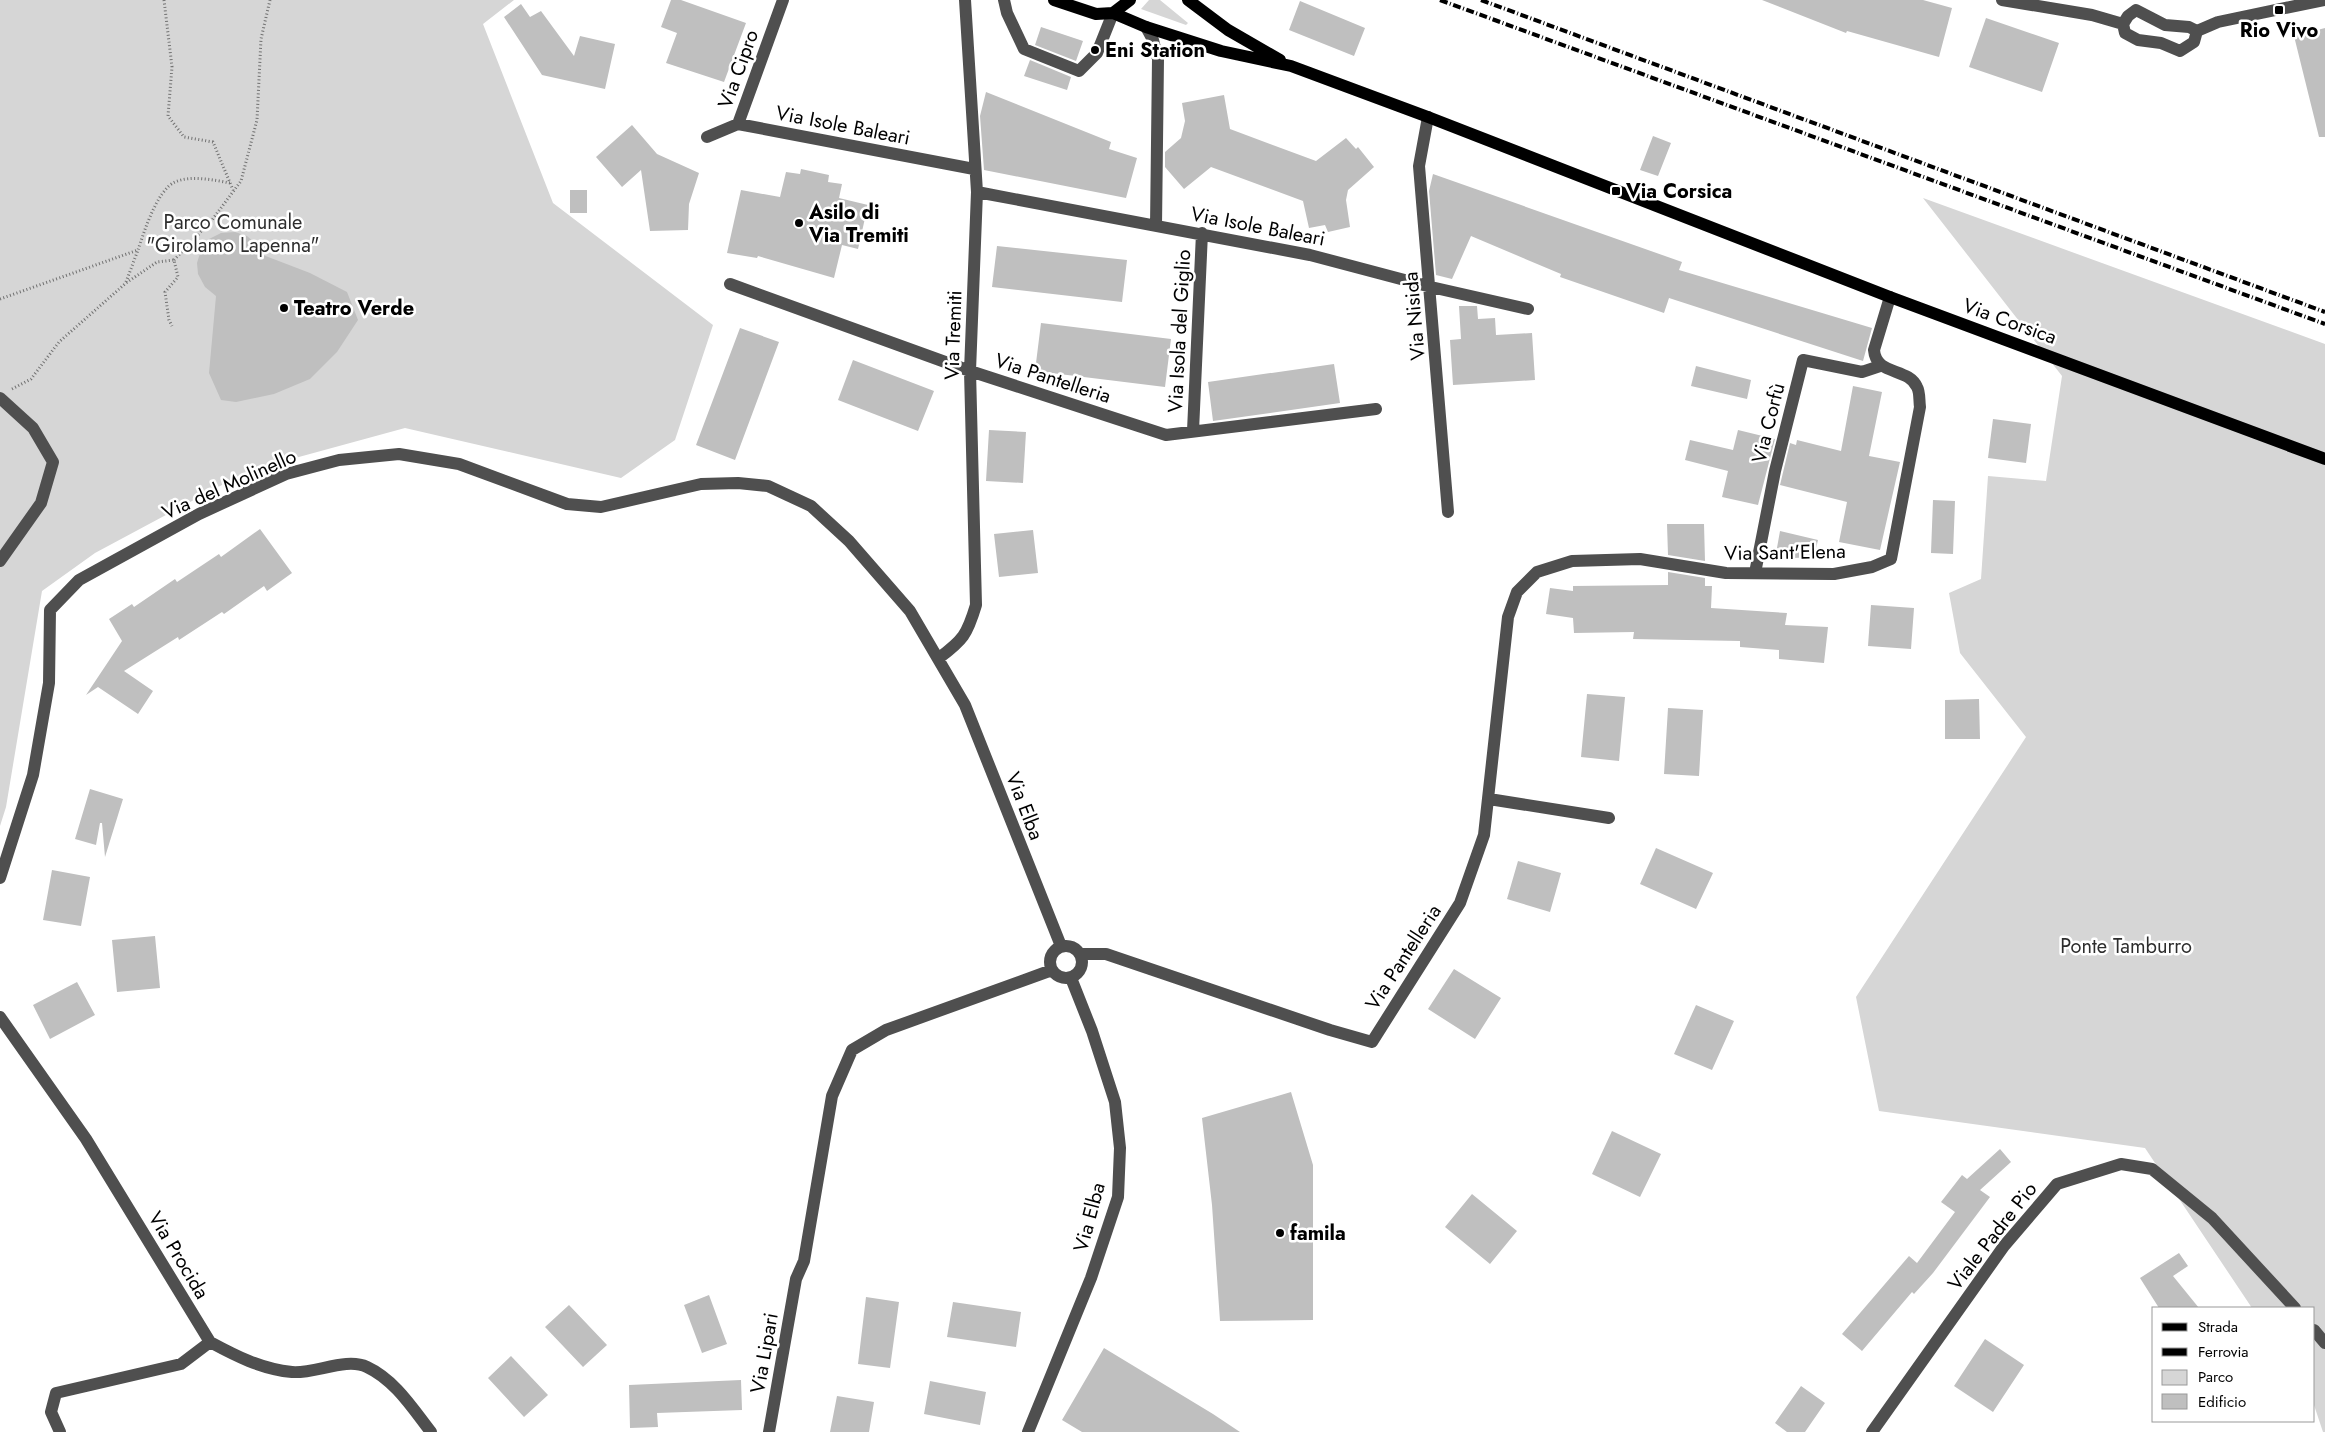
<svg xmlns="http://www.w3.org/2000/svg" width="2325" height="1432" viewBox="0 0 2325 1432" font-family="Jost,sans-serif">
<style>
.green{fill:#d6d6d6}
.building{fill:#bfbfbf}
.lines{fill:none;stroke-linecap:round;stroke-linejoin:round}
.path{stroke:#717171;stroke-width:3;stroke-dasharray:1 2.5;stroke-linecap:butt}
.minor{stroke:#4f4f4f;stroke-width:12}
.major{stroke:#000;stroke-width:12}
.rail{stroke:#000;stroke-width:4;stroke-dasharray:8 2.5 1 2.5;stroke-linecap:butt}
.poi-dot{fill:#000;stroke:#fff;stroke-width:2}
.labels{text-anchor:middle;stroke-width:5;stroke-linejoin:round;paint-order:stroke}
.poi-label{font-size:20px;font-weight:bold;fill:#000;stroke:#fff;text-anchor:start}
.street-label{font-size:20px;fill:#000;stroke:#fff}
.park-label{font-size:20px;fill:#2d2d2d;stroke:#fff}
</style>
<rect width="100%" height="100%" fill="#fff"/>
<!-- green -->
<path class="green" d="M0,0H514L483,24L553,203L713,325L675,440L621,478L405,428L248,471L95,553L42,591L6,807L0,826Z
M1149,0H1160L1188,23L1186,25L1141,9Z
M1923,198L2325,344V1432H2323L2314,1405V1308H2252L2145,1148L1879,1111L1856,997L2026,737L1960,653L1949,593L1981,579L1988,476L2046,481L2062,376Z"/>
<!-- building -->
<path class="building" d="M671,0H681L746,23L724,82L666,63L677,33L661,27Z
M1762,0H1923L1952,8L1939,57L1847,31L1846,33Z
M1300,1L1365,28L1354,56L1289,30Z
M521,4L530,17L541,11L574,56L580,36L615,44L605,89L542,75L504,17Z
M1986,18L2059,43L2042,92L1969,67Z
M1041,27L1083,41L1076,61L1035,45Z
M2325,28V137H2319L2294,36Z
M1030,60L1071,77L1067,90L1024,76Z
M986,92L1111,142L1109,149L1137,158L1126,198L984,170L980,116Z
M1224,95L1230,129L1316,161L1346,138L1356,149L1358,147L1374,167L1348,190L1346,200L1350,227L1328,232L1325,225L1309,228L1303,201L1211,167L1184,189L1165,167V152L1181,138L1185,121L1182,103Z
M632,125L657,154L699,173L689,204L688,230L650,231L641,170L622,187L596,157Z
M1653,136L1671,143L1658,176L1640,170Z
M801,169L829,175L828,182L842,184L839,198L868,205L858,249L842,245L834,278L758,256L757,258L727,253L741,190L780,197L786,172L800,174Z
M1433,174L1682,262L1679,270L1872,328L1863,361L1669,298L1664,313L1560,277L1561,274L1471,236L1452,279L1436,275L1429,191Z
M570,190H587V213H570Z
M235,232L247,236L257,245L263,255L310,273L347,292L358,320L337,352L310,379L274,394L236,402L221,400L209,373L216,296L205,287L198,274L197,263L201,250L209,239L221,233Z
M997,246L1127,260L1122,302L992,287Z
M1459,306H1477L1478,319L1495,318L1496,335L1532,333L1535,380L1453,385L1450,340L1461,339Z
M1041,323L1171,339L1165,387L1035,371Z
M740,328L779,342L735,460L696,445Z
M853,360L934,391L918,431L838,400Z
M1334,364L1340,403L1213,421L1208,382Z
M1696,366L1751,380L1747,399L1691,386Z
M1853,386L1882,392L1869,456L1900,462L1880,550L1839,542L1847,502L1780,485L1790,443L1796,445L1797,440L1841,451Z
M1993,419L2031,424L2026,463L1988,458Z
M989,430L1026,432L1023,483L986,481Z
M1738,430L1775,439L1758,505L1722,497L1728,471L1685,460L1690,440L1733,450Z
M1933,500L1955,501L1953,554L1931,553Z
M1667,524H1704L1705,561L1668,555Z
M260,529L292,573L267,591L264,586L224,614L222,612L179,640L178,637L124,671L153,691L138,714L98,687L86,695L122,641L109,619L132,604L134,607L175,579L177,582L219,554L221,557Z
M1033,530L1038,573L999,577L994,534Z
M1780,531L1818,540L1814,557L1775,559Z
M1668,572L1705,578V586H1712L1711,608L1787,613L1785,625L1828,627L1824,663L1779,659V650L1740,647V641L1633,639L1634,632L1574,633L1573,618L1546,614L1550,588L1573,591V586L1668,585Z
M1871,605L1914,608L1911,649L1868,646Z
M1587,694L1625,697L1619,761L1581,757Z
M1979,699L1980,739H1945V700Z
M1668,708L1703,710L1699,776L1664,774Z
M90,789L123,799L105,857L102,823H100L96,845L75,839Z
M1656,848L1713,873L1696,909L1640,884Z
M1518,861L1561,873L1550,912L1507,899Z
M52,870L90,877L81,926L43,920Z
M155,936L160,988L117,992L112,940Z
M1454,969L1501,998L1475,1039L1428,1009Z
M77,982L95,1015L50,1039L33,1005Z
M1696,1005L1734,1021L1712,1070L1674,1054Z
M1291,1092L1313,1165V1320L1220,1321L1212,1205L1202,1118Z
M1612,1131L1661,1154L1640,1197L1592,1174Z
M2000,1149L2011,1162L1980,1190L1990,1197L1933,1273L1914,1294L1912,1292L1862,1351L1842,1334L1909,1256L1917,1263L1955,1212L1941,1202L1962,1175L1967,1179Z
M1472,1194L1517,1231L1490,1264L1445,1227Z
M2179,1253L2188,1266L2173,1276L2199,1308H2159L2140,1278Z
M709,1295L727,1344L702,1353L684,1305Z
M866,1297L899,1302L890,1368L858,1364Z
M953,1302L1021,1312L1016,1347L947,1337Z
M569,1305L607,1345L583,1367L545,1327Z
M1985,1339L2024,1365L1993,1412L1954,1386Z
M1104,1348L1213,1414L1240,1432H1082L1062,1420Z
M511,1356L548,1395L524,1417L488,1378Z
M741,1380L742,1410L657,1413L658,1427L630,1428L629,1385Z
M930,1381L986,1392L980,1425L924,1414Z
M1801,1386L1825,1403L1805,1432H1787L1775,1423Z
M837,1396L874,1402L869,1432H830Z"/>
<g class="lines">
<!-- path -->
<path class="path" d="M164,0L172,67L168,116L184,137L213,142L233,190
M174,260L212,220L241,181L257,120L261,39L270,0
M126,282L138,250
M0,299L138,250C144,232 157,190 175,182C191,175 214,180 230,183
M12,389L31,379L59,342L126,283L157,262L174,260L178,277L165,292L169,320L172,326"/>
<!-- minor -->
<path class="minor" d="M1004,0L1007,13L1024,49L1079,71L1097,53L1113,13
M2002,0L2092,15L2123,24
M2136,10L2165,25L2189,27L2197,31L2194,42L2180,51L2161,43L2138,40L2125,33L2123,24L2128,16Z
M1146,27L1153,40L1158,59L1156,226
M2197,31L2218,22L2324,0
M1428,117L1419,166L1448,512
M738,124L783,0
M707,137L738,124L974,169
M977,192L1310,255L1431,287L1528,309
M730,284L970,371L1166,435L1376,409
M0,398L33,428L53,462L41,503L0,561
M1193,431L1202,233
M1755,573L1775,471L1803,360L1862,372L1880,366
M939,658C963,640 967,635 976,605L970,371L977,192L965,0
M1489,799L1609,818
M0,878L33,775L49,683L50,610L79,580L199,514L286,474L339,460L399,454L459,464L567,504L601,507L701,484L738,483L768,486L811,506L849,541L910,611L965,705L1061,946
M1050 962a16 16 0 1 1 32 0a16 16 0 1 1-32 0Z
M1080,954H1106L1330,1030L1372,1042L1460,903L1484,835L1508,617L1517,592L1537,572L1572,561L1640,559L1726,573L1834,574L1872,567L1891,559L1920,407C1919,400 1920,392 1917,387C1908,367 1876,376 1874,350L1890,297
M0,1017L86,1139L210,1342L181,1364L56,1393L51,1412L60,1432
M2314,1330L2325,1343
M210,1342C236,1356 261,1369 292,1372C315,1374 346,1357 367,1367C395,1380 413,1409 431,1432
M769,1432L796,1279L804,1261L832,1096L852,1050L886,1030L1052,970
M1028,1432L1091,1278L1118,1197L1120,1148L1115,1102L1092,1031L1071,978
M1872,1432L2004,1246L2057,1184L2121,1164L2152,1169L2212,1218L2295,1308"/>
<!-- major -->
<path class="major" d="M1054,0L1096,14L1113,13L1146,27L1221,51L1291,66L1428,117L1890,297L2325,459
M1188,0L1228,30L1280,60
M1113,13L1130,0"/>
<!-- rail -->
<path class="rail" d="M1440,0L2325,324
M1481,0L2325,312"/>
</g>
<!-- markers -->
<g class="poi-dot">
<rect x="2274" y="5" width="10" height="10" rx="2.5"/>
<circle cx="1095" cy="50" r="5"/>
<rect x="1611" y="186" width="10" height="10" rx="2.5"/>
<circle cx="799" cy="223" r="5"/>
<circle cx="284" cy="308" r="5"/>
<circle cx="1280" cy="1233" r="5"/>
</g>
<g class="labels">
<!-- poi labels -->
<g class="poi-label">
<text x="2279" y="37" text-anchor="middle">Rio Vivo</text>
<text x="1105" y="57">Eni Station</text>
<text x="1626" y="198">Via Corsica</text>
<text x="809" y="219">Asilo di<tspan x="809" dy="23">Via Tremiti</tspan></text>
<text x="294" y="315">Teatro Verde</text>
<text x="1290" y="1240">famila</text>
</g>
<!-- street labels -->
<g class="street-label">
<text transform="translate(738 69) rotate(-70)" y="7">Via Cipro</text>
<text transform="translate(843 125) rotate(11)" y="7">Via Isole Baleari</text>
<text transform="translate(1258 226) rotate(11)" y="7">Via Isole Baleari</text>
<text transform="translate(1414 316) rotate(-95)" y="7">Via Nisida</text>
<text transform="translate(2010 321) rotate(20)" y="7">Via Corsica</text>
<text transform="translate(1179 331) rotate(-87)" y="7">Via Isola del Giglio</text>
<text transform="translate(953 335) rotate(-88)" y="7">Via Tremiti</text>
<text transform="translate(1053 378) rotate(18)" y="7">Via Pantelleria</text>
<text transform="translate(1768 423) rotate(-76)" y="7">Via Corfù</text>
<text transform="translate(229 484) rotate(-24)" y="7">Via del Molinello</text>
<text transform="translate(1785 552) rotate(-1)" y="7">Via Sant'Elena</text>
<text transform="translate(1025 806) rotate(69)" y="7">Via Elba</text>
<text transform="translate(1403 957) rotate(-57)" y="7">Via Pantelleria</text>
<text transform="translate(1089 1217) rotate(-75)" y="7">Via Elba</text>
<text transform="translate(1992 1236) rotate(-52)" y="7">Viale Padre Pio</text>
<text transform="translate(179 1255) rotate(59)" y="7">Via Procida</text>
<text transform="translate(764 1353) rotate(-80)" y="7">Via Lipari</text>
</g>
<!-- park labels -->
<g class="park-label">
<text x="233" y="229">Parco Comunale<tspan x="233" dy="23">"Girolamo Lapenna"</tspan></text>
<text x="2126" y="953">Ponte Tamburro</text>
</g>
</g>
<!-- legend -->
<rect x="2152" y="1307" width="162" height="115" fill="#ffffff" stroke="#999999"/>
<rect x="2162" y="1323" width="25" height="8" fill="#000000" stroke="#999999"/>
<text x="2198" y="1332" font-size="15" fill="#000000">Strada</text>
<rect x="2162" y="1348" width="25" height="8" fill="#000000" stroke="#999999"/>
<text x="2198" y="1357" font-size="15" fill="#000000">Ferrovia</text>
<rect x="2162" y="1370" width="25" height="15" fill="#d6d6d6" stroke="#999999"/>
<text x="2198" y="1382" font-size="15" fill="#000000">Parco</text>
<rect x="2162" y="1394" width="25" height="15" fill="#bfbfbf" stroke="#999999"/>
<text x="2198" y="1407" font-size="15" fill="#000000">Edificio</text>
</svg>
